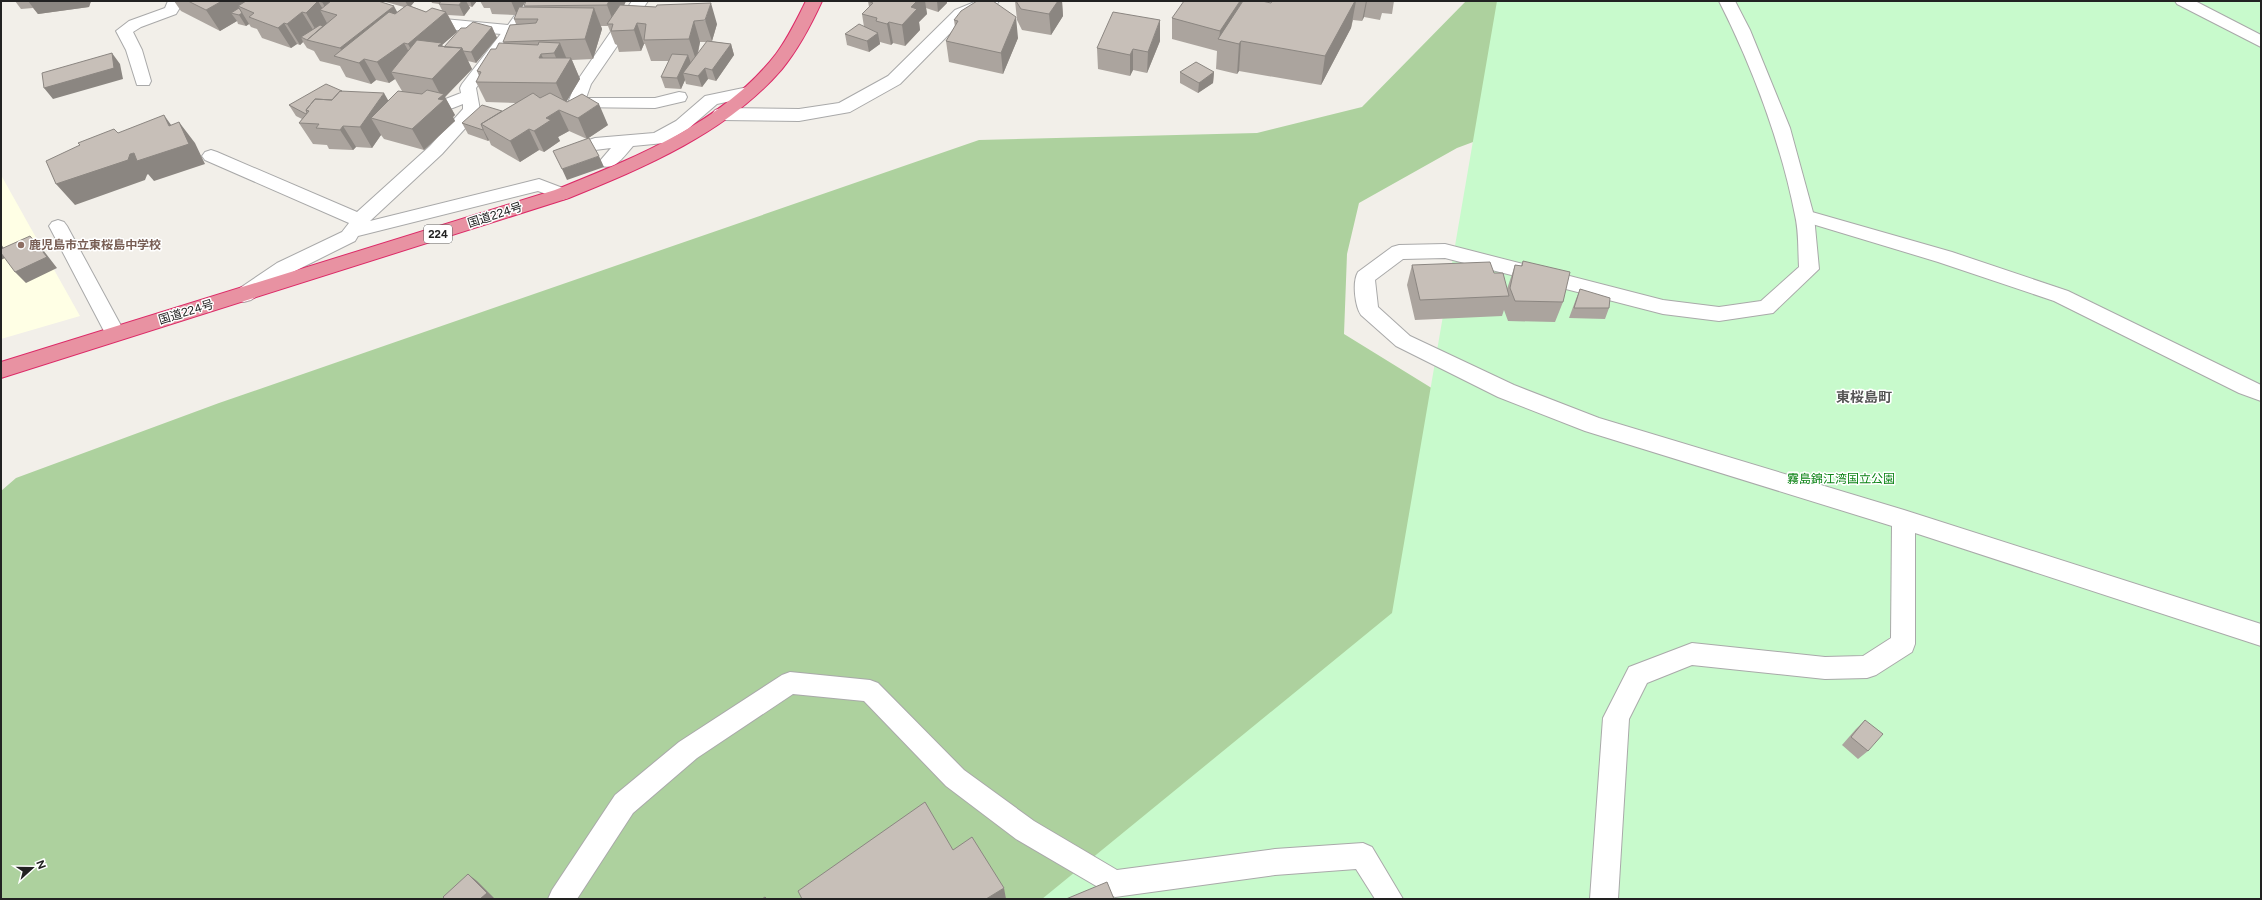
<svg xmlns="http://www.w3.org/2000/svg" width="2262" height="900" viewBox="0 0 2262 900" font-family="Figtree,'Noto Sans JP',sans-serif">
<style>
.education{fill:#ffffe5}
.forest{fill:#add19e}
.park{fill:#c8facc}
.lines{fill:none;stroke-linecap:round;stroke-linejoin:round}
.lane-casing{stroke:#a9a9a9;stroke-width:2}
.street-casing{stroke:#a9a9a9;stroke-width:2}
.highway-casing{stroke:#dc2a67;stroke-width:2}
.lane{fill:#fff;fill-rule:evenodd}
.street{fill:#fff;fill-rule:evenodd}
.highway{fill:#e892a2;fill-rule:evenodd}
.wall{fill:#aba49e;fill-rule:evenodd}
.shaded-wall{fill:#8b8681}
.building{fill:#c7bfb8;stroke:#8b8681}
.education-dot{fill:#8d6e63;stroke:#fff;stroke-width:1.5}
.labels{text-anchor:middle;stroke-width:3;stroke-linejoin:round;paint-order:stroke}
.shield{fill:#fff;stroke:#646464;stroke-width:1}
.shield-label{font-size:11px;font-weight:bold;fill:#222}
.street-label{font-size:12px;fill:#222;stroke:#fff}
.education-label{font-size:12px;font-weight:bold;fill:#785e54;stroke:#fff;text-anchor:start}
.park-label{font-size:12px;fill:#0c8416;stroke:#fff}
.quarter-label{font-size:14px;font-weight:bold;fill:#555;stroke:#fff}
</style>
<rect width="100%" height="100%" fill="#f2efe9"/>
<!-- education -->
<path class="education" d="M1,175L80,316L1,339Z"/>
<!-- forest -->
<path class="forest" d="M1466,1H1629L1640,80L1457,148L1359,203L1347,254L1344,334L2261,899H1V491L16,478L219,403L979,140L1257,133L1362,107Z"/>
<!-- park -->
<path class="park" d="M1497,1H2261V899H1042L1392,613Z"/>
<g class="lines">
<!-- lane casing -->
<g class="lane-casing">
<path id="lane" d="M168,1H184L176,14L141,27L133,32L142,50L151,81L149,85H137L126,50L116,31L129,21L165,8Z
M632,1H648L591,84L586,98H655L679,92L685,93L687,97L685,101L655,108L570,107L568,103L575,84Z
M512,25L518,27L520,30L476,88L480,110L478,114L442,154L370,221L539,179L568,190L571,194L568,198L562,200L538,191L358,236L355,241L291,273L251,300L244,302L237,300L234,295L237,290L277,263L342,232L349,223L205,160L202,156L205,152L211,150L217,152L357,212L430,146L463,109V104C449,110 430,117 416,113L414,109L416,105L443,100L461,93L460,88L462,84L506,27Z
M1805,210L1952,252L2068,291L2261,385V401L2239,393L2054,301L1938,262L1799,220L1796,216L1799,212Z
M58,220L64,222L67,226L125,333L122,338L115,340L108,338L105,333L49,226L52,222Z
M790,672L870,680L878,683L964,770L1034,821L1117,870L1275,849L1363,843L1372,847L1403,899H1375L1356,869L1275,875L1115,897L1016,839L946,786L864,701L793,694L697,758L633,813L577,899H548L552,890L615,795L679,742L782,675Z"/>
</g>
<!-- street casing -->
<g class="street-casing">
<path id="street" d="M525,1H541L518,33L512,35L444,29L418,23L416,20L418,17L424,15L444,19L508,25Z
M977,1H999L997,4L967,16L900,84L850,112L799,121L721,120L715,118L712,114L715,110L721,108L799,109L839,103L888,76L955,10Z
M1719,1H1735L1750,30L1790,128L1814,216L1819,269L1773,313L1719,321L1663,314L1445,258L1403,259L1375,280L1378,307L1410,336L1514,385L1599,418L1904,510L2261,624V646L1915,533V644L1912,652L1876,675L1867,678L1825,679L1692,665L1647,683L1629,719L1618,899H1590L1603,718L1629,667L1692,643L1825,657L1863,656L1891,638L1892,526L1585,431L1498,397L1396,346L1361,315C1355,306 1352,282 1358,272L1392,247L1399,245L1445,244L1663,300L1719,307L1761,301L1799,267C1798,250 1799,232 1795,215C1781,143 1752,66 1719,1Z
M2175,1H2195L2261,35V47L2177,4Z
M748,87L754,88L757,92L754,96L717,104L688,129L664,143L633,146C624,156 616,170 602,166L599,162L611,148L595,150L589,148L586,144L589,140L595,138L654,133L676,121L705,96Z"/>
</g>
<!-- highway casing -->
<g class="highway-casing">
<path id="highway" d="M806,1H822C811,25 799,48 782,69C727,133 645,167 569,198L1,378V362L555,190C634,158 723,123 776,54C788,38 797,19 806,1Z"/>
</g>
<!-- lane -->
<use href="#lane" class="lane"/>
<!-- street -->
<use href="#street" class="street"/>
<!-- highway -->
<use href="#highway" class="highway"/>
</g>
<!-- wall -->
<path class="wall" d="M15,1H91L89,7L38,14L33,8L21,9Z
M174,1H243L244,2L378,1L397,12L404,7L382,1H415L411,6L426,12L442,10L439,4L432,3L431,1H477L472,7L469,6L470,8L464,16L448,15L457,32L442,45L444,47L466,28L492,27L497,38L476,63L468,61L472,69L445,97L455,115L453,117L455,121L424,150L384,139L381,135L372,148L356,147L353,150L329,149L327,145L313,144L299,123L302,119L296,116L289,105L342,91L388,101L402,91L395,79L389,83L376,80L371,84L346,77L340,66L320,61L314,51L307,48L303,42L300,45L297,44L291,48L262,38L257,29L251,27L249,24L246,26L238,24L237,21L220,31L181,11Z
M480,1H526L522,7H525L524,6L626,1L624,5L656,7L717,24L712,41H710L731,44L734,55L716,81L708,79L702,87L686,84L685,80L681,89L665,88L661,77L669,61H651L645,44H644L641,51L619,52L617,45L615,44L608,26H601L602,29L593,59L572,60L580,79L566,102L608,125L587,139L569,131L558,137L560,141L544,152L539,150L520,162L491,145L489,140L488,141L468,134L462,123L502,111L516,103L486,102L476,82L479,76L477,71L496,49L504,43L503,42L516,24L514,19L516,15L492,14L490,8H484ZM700,42H707L698,54Z
M868,1H947V3L938,12L926,8L927,14L919,22L920,30L905,46L893,43L891,45L880,42V44L869,52L847,45L845,34L864,27L862,14L869,7Z
M1015,1H1062L1063,16L1051,35L1022,30L1017,20Z
M1272,1H1394L1392,14L1382,13L1380,20L1364,17L1362,21L1353,20L1351,28L1321,85L1239,71L1237,74L1216,69L1217,51L1172,39V18L1271,3Z
M954,20L1018,38L1003,74L949,62L946,41L955,27Z
M1160,41L1147,73L1133,70L1130,76L1098,69L1097,48Z
M1180,72H1214L1213,83L1198,93L1180,83Z
M1523,261L1563,302L1555,322L1508,321L1504,310L1502,316L1415,320L1407,285L1412,265L1507,289L1515,265L1521,266Z
M1580,289L1609,308L1605,319L1569,318L1576,299Z
M1865,720L1868,751L1858,759L1842,745L1856,729Z"/>
<!-- shaded-wall -->
<path class="shaded-wall" d="M28,1H91L89,7L38,14Z
M222,1H243L248,9L254,13L238,6L249,24L246,26L239,15L231,13L237,21L220,31L206,10Z
M318,1L324,11L320,10L328,25L318,34L306,13Z
M324,1H347L337,15L328,12L322,2Z
M405,1H415L409,8Z
M462,1H466L470,8L464,16L459,5Z
M470,1H477L472,7Z
M511,1H526L517,15Z
M609,1H626L615,26L607,5Z
M916,1H925L927,14L919,22L920,30L905,46L902,25L911,7Z
M937,1H947V3L938,12Z
M1058,1H1062L1063,16L1051,35L1049,14Z
M1240,1H1243L1219,40L1220,31Z
M1355,1H1356L1351,28L1321,85L1325,56Z
M1366,1H1367L1364,17L1362,21Z
M711,3L717,24L712,41L705,20Z
M394,6L405,27L364,59L376,80L371,84L359,63L346,59L340,48Z
M594,8L602,29L593,59L585,39Z
M302,12L315,33L301,37L303,42L300,45L287,24Z
M446,12L457,32L442,45L450,60L462,48L472,69L445,97L455,115L453,117L455,121L424,150L412,129L438,99L441,96L432,79L419,65L408,44Z
M1016,17L1018,38L1003,74L1001,53Z
M1160,20V41L1147,73L1148,52Z
M694,21L700,42L696,60L689,39Z
M889,22L893,43L891,45L887,24Z
M284,23L297,44L291,48L278,28Z
M637,23L644,44L641,51L634,30Z
M492,27L497,38L476,63L471,52Z
M878,33L880,44L869,52L867,41Z
M1241,41L1239,71L1237,74L1239,44Z
M404,43L415,63L391,72L395,79L389,83L377,62Z
M560,43L568,62L571,58L580,79L565,104L556,83L562,72L554,53Z
M731,44L734,55L716,81L712,70Z
M1133,49V70L1130,76V55Z
M112,53L120,64L123,79L53,99L44,88Z
M541,54L551,74L539,58Z
M688,55L692,66L683,73L685,80L681,89L677,78Z
M705,68L708,79L702,87L698,76Z
M1214,72L1213,83L1198,93L1199,83Z
M384,93L396,114L371,118L381,135L372,148L360,127Z
M599,104L608,125L587,139L578,118Z
M559,110L569,131L558,137L560,141L544,152L534,131L546,118Z
M164,115L179,136V122L195,143L205,164L154,181L148,174L147,175L145,180L75,205L56,184L130,154L134,153L169,126Z
M343,126L356,147L353,150L340,130Z
M483,129L489,140L488,141L483,130Z
M529,129L539,150L520,162L510,141Z
M599,156L604,167L567,180L562,169Z
M30,236L40,246L57,268L26,283L15,272Z
M1,244L9,256L1,260Z
M468,874L477,881L495,899H480Z
M1004,888L1006,899H986Z"/>
<!-- building -->
<path class="building" d="M188,1H222L206,10Z
M246,1H324L322,2L318,1L306,13L302,12L287,24L284,23L278,28L249,17L254,13L238,6Z
M331,1H378L394,6L340,48L307,40L337,15L320,10Z
M441,1H462L459,5L439,4Z
M526,1H609L607,5L524,6Z
M868,1H917L911,7L917,9L902,25L889,22L887,24L876,21L877,18L862,14L873,3Z
M977,1H993L1016,17L1001,53L946,41L958,21L954,20L961,11Z
M1016,1H1058L1049,14L1021,9Z
M1184,1H1240L1220,31L1172,18Z
M1243,1H1262L1271,3L1272,1H1355L1325,56L1241,41L1239,44L1218,39Z
M711,3L705,20L694,21L689,39L644,40L646,24L637,23L634,30L611,31L613,24H607L620,5L656,7L657,5Z
M407,5L426,12L432,8L446,12L408,44L404,43L377,62L364,59L359,63L334,56L389,12L395,14Z
M519,7L594,8L585,39L503,42L510,25L536,23L538,19H514Z
M239,8L242,13L239,15L231,13Z
M1113,12L1160,20L1148,52L1133,49L1130,55L1097,48Z
M473,22L492,27L471,52L463,51L462,48L444,47L461,28H466Z
M859,24L878,33L867,41L845,34Z
M320,25L323,26L307,40L301,37Z
M417,40L442,43L438,46L462,48L432,79L391,72Z
M707,41L731,44L712,70L705,68L698,76L683,73Z
M539,42L560,43L554,53L541,54L539,58H571L556,83L476,82L481,72L477,71L491,49H496L499,43L538,45Z
M112,53L114,68L44,88L42,73Z
M672,54L688,55L677,78L661,77Z
M1196,62L1214,72L1199,83L1180,72Z
M326,84L342,91H340L332,100L315,99L306,110L307,113L306,114L289,105Z
M427,90L444,94L438,99L444,100L412,129L371,118L398,91L422,94Z
M340,91L384,93L360,127L343,126L340,130L316,128L319,124L299,123L309,111L306,110L315,99L332,100Z
M533,93L540,98L550,93L567,102L582,94L599,104L578,118L559,110L546,118L551,120L534,131L529,129L510,141L481,124Z
M482,105L502,111L481,124L483,129V130L462,123Z
M164,115L169,126L179,122L189,144L137,161L134,153L130,154L128,160L56,184L46,161L80,145L78,143L114,129L118,133Z
M589,138L599,156L562,169L553,151Z
M30,236L47,257L15,272L1,253V249Z
M1523,261L1570,272L1563,302L1515,301L1510,288L1515,265L1522,266Z
M1490,262L1494,273H1503L1509,296L1420,300L1412,265Z
M1580,289L1610,298L1609,308H1574Z
M1865,720L1883,734L1868,751L1851,737Z
M925,802L953,850L972,837L1004,888L986,899H802L798,891Z
M468,874L487,893L480,899H445L443,897Z
M1107,882L1114,899H1066Z
M765,897L767,899H762Z"/>
<!-- markers -->
<circle class="education-dot" cx="21" cy="245" r="4"/>
<g class="labels">
<!-- shield labels -->
<rect class="shield" x="424" y="225" width="28" height="18" rx="3"/>
<g class="shield-label">
<text x="438" y="238">224</text>
</g>
<!-- street labels -->
<g class="street-label">
<text transform="translate(495 215) rotate(-18)" y="4">国道224号</text>
<text transform="translate(186 312) rotate(-17)" y="4">国道224号</text>
</g>
<!-- education labels -->
<g class="education-label">
<text x="29" y="249">鹿児島市立東桜島中学校</text>
</g>
<!-- park labels -->
<g class="park-label">
<text x="1841" y="483">霧島錦江湾国立公園</text>
</g>
<!-- quarter labels -->
<g class="quarter-label">
<text x="1864" y="402">東桜島町</text>
</g>
</g>
<!-- border -->
<rect width="2262" height="900" fill="none" stroke="#222222" stroke-width="4"/>
<!-- north arrow -->
<g transform="translate(32 868) rotate(69)" stroke="#ffffff" stroke-width="3" paint-order="stroke">
<path d="M0-3L7 15L0 10L-7 15Z" fill="#222222"/>
<text y="-6" font-size="11" font-weight="bold" text-anchor="middle" fill="#222222">N</text>
</g>
</svg>
